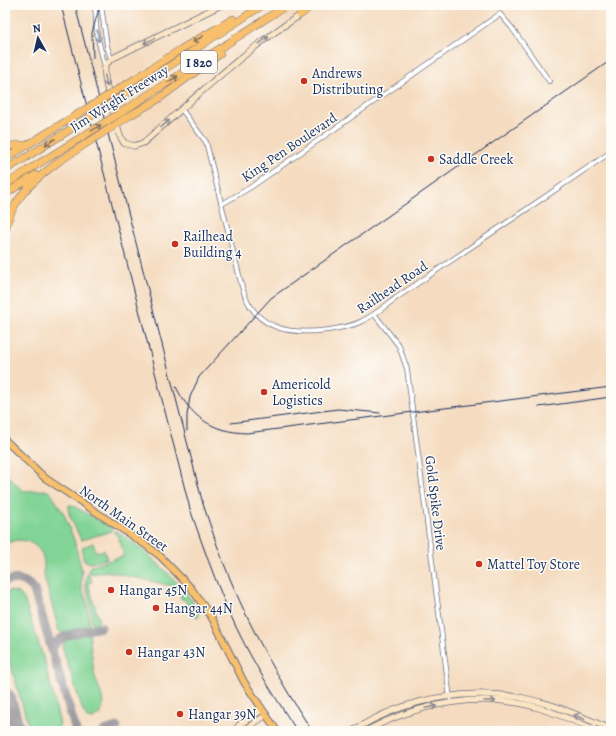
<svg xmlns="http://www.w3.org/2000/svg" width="616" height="736" viewBox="0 0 616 736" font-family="Alegreya,serif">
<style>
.green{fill:#81d495;stroke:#4e827a}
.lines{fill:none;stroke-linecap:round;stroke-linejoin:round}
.taxiway{stroke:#88868f;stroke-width:9}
.runway{stroke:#88868f;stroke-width:22}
.street-casing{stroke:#676c80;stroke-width:5.5}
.secondary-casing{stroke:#676c80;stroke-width:7}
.primary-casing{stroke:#676c80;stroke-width:8}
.highway-casing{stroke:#676c80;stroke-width:8}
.street{stroke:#fff;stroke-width:4}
.secondary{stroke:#fce5c4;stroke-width:5.5}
.primary{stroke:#f8bf6c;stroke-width:6}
.highway{stroke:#f8bf6c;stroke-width:7}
.rail{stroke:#1b2f5e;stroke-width:1}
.highway-bridge-casing{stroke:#676c80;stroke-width:8;stroke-linecap:butt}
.highway-bridge{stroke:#f8bf6c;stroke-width:7}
.oneway{stroke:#8d97ae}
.oneway2{stroke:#7e7064}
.oneway3{stroke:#8c8a91}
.poi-dot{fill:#c8321e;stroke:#fdfcf7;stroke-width:1.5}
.labels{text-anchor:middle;stroke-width:3;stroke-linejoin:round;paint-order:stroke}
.shield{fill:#fdfcf7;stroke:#5f6c8c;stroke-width:1}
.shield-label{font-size:13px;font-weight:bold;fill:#1b2f5e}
.poi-label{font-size:14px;fill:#1b2f5e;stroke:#fdfcf7;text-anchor:start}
.street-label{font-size:14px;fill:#1b2f5e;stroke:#fdfcf7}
</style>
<rect width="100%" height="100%" fill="#fdfcf7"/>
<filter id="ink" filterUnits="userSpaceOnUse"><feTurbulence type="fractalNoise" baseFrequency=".025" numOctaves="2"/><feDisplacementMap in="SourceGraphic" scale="8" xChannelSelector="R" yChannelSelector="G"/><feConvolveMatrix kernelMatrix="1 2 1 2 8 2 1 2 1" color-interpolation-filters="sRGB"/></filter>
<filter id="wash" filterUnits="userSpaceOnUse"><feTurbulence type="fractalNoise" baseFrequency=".012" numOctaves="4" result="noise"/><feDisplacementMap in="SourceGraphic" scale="16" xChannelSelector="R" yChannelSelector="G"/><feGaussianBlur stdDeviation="0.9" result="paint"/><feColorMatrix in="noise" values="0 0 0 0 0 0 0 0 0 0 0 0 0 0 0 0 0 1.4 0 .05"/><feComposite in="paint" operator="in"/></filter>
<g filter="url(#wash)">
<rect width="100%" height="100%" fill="#f5dcc0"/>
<!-- green -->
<path class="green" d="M5,473L23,491L45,490L50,492L64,514L74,540L82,571L81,587L87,602L90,627L67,634L59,631L43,572C50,549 24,531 5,545Z
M69,505H72L112,528V531L81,540L69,514Z
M115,530C149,552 175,578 199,610V616L196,617L184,599H181L180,593L173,586L106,571L94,574L89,572L88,569L91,566L124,556L118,535L114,533Z
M93,543L96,552L104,550L107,559L90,563L84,560L82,553L83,547Z
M87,574L90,576L92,582L88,583L99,620L96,625L92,623L90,602L85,585Z
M10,591L19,593L24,599L45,663L59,720L60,725L56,731H30L5,646V592Z
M89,633L94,673L104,703L100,714L93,719L87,718L83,711L62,646L67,639Z"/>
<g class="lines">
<!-- taxiway -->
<path class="taxiway" d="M5,581C17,578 26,579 34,590L76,731
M52,650C56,633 86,631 101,627
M14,730V731
M104,731L117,727"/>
<!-- runway -->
<path class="runway" d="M5,699L14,731"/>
</g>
</g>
<g filter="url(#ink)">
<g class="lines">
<!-- street casing -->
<g class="street-casing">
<path id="street" d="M95,5L97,35L105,67
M101,5L107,46L111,59
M182,110L206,142L242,287C254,330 289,335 328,330C339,328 350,327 360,322C374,316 384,307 396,298L611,152
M222,204L251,187L500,14L512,28L549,81
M375,315L399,346L407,369L450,698"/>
</g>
<!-- secondary casing -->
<g class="secondary-casing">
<path id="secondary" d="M221,5L113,58C109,61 106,63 105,67C102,79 116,122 120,136L124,143L134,146L143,143C194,99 244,50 302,14
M235,731L239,725L262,710
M243,731L266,715
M353,731C407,696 479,685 540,702C564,708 588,720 611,729
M366,731C418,703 482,691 539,708C559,714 579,723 599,731"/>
</g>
<!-- primary casing -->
<g class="primary-casing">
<path id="primary" d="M5,440L45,478L147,546L160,556L191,588L212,618L244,682L277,731"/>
</g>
<!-- highway casing -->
<g class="highway-casing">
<path id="highway" d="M300,15L312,5
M135,79L181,49L233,19
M131,91L263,5
M128,108L287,5
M129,116L157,100L220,54
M5,146L27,145
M5,159L29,144
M5,170L25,158
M5,185L27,171
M5,194L35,175
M5,231C12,198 33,181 58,162"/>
</g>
<!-- street -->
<use href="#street" class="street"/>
<!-- secondary -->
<use href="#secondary" class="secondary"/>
<!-- primary -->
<use href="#primary" class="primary"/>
<!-- highway -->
<use href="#highway" class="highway"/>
<!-- rail -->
<path class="rail" d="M61,5L190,509C206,555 222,601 245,645C260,674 279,703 297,731
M75,5L203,504C212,530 220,556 231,581C253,634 281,683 312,731
M93,58L92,33L100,5
M176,387C191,417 212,432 247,433L611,387
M539,407L611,397
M231,423L338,409L380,413
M187,431V415L190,397L199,377L271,298L611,60"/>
<!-- highway-bridge casing -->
<g class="highway-bridge-casing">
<path id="highway-bridge" d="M29,144L135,79
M25,158L131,91
M58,162L129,116
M27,171L128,108"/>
</g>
<!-- highway-bridge -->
<use href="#highway-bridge" class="highway-bridge"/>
</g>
<!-- one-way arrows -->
<defs><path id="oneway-shaft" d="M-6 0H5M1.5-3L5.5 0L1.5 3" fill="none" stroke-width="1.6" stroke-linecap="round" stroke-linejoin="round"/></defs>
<use class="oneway" href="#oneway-shaft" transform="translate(98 36) rotate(82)"/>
<g class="oneway2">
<use href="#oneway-shaft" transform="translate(198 39) rotate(149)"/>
<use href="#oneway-shaft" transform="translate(173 79) rotate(-33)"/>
<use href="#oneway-shaft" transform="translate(96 128) rotate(-32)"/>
<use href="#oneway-shaft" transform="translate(50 142) rotate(148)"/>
</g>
<g class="oneway3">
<use href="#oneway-shaft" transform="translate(264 40) rotate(-38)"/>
<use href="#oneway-shaft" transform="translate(149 41) rotate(154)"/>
<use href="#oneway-shaft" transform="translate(106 81) rotate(78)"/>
<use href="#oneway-shaft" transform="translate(165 124) rotate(-41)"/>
<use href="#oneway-shaft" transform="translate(490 701) rotate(2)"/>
<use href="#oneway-shaft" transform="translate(431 707) rotate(-12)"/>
<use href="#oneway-shaft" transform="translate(579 717) rotate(-159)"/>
</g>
</g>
<!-- markers -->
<g class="poi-dot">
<circle cx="304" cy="81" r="4"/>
<circle cx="431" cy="159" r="4"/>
<circle cx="175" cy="244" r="4"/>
<circle cx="264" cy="392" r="4"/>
<circle cx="479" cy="564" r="4"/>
<circle cx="111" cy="590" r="4"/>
<circle cx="156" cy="608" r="4"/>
<circle cx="129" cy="652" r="4"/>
<circle cx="180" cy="714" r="4"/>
</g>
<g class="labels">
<!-- shield labels -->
<rect class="shield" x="181" y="51" width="36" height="22" rx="3"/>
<g class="shield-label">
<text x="199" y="67">I 820</text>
</g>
<!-- poi labels -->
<g class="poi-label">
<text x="312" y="78">Andrews<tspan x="312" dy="16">Distributing</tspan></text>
<text x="439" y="164">Saddle Creek</text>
<text x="183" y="241">Railhead<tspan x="183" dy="16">Building 4</tspan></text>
<text x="272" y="389">Americold<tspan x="272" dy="16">Logistics</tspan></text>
<text x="487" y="569">Mattel Toy Store</text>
<text x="119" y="595">Hangar 45N</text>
<text x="164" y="613">Hangar 44N</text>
<text x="137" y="657">Hangar 43N</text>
<text x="188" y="719">Hangar 39N</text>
</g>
<!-- street labels -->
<g class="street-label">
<text transform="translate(119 98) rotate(-32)" y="5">Jim Wright Freeway</text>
<text transform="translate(289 147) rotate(-34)" y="5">King Pen Boulevard</text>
<text transform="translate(392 287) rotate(-34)" y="5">Railhead Road</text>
<text transform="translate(436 503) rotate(83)" y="5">Gold Spike Drive</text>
<text transform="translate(124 518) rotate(35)" y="5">North Main Street</text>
</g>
</g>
<!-- margin -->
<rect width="616" height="736" fill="none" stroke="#fdfcf7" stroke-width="20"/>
<!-- north arrow -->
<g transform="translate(38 38) rotate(352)" stroke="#fdfcf7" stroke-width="3" paint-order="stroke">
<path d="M0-3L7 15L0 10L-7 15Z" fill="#1b2f5e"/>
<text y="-6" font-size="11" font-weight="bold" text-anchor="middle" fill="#1b2f5e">N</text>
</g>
</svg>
